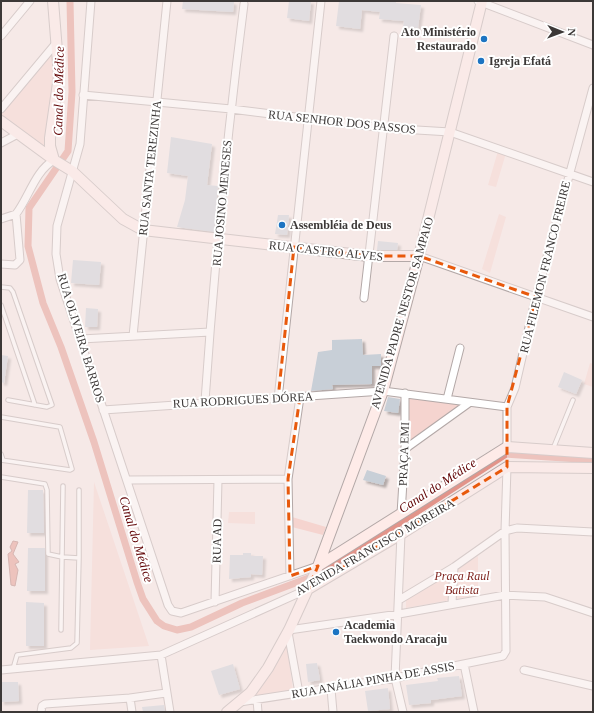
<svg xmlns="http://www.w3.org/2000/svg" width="594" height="713" viewBox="0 0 594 713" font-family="Georgia,serif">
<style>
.green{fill:#f5d4cf}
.water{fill:#e2948a;stroke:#b07871}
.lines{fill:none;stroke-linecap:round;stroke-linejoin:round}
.canal{stroke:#e2948a;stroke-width:7}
.building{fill:#c8cfd7;filter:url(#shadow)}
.lane-casing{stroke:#b3a8a7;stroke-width:5.5}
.street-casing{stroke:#b3a8a7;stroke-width:9}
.secondary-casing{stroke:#b3a8a7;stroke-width:12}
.lane{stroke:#fff;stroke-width:3.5}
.street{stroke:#fff;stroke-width:7}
.secondary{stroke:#feebe8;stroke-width:10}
.marked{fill:none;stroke:#e8590c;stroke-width:3;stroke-dasharray:8 5;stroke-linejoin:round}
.poi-dot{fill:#1c74c2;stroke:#fff;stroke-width:1.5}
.labels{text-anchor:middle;stroke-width:4;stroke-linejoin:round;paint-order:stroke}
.poi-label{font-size:12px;font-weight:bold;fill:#3c3837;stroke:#fff;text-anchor:start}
.street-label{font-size:12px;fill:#3c3837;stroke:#fff}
.park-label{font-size:12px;font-style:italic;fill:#80251f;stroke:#fff}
.water-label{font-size:13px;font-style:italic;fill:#5f0002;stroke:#fff}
</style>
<defs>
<filter id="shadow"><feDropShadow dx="3" dy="3" stdDeviation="1" flood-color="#0004"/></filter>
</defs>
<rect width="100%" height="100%" fill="#f5e9e7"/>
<!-- green -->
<path class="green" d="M55,48L57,62L46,150L1,116V114Z
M498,151L506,153L496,187L488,185Z
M499,214L506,217L490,273L482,269Z
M590,363L593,364V387L584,384Z
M407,397L461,405L408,443Z
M94,482L149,646L90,650Z
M229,512H255V524L228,523Z
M292,517L326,527L323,535L292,527Z
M478,556V595L406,608V598Z
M287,645L293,690L254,696Z"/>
<!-- water -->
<path class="water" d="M13,541L18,542L13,554L19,562L15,564L18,570L15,586L11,585L8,554L12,551L10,547Z"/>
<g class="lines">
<!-- canal -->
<path class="canal" d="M70,1L72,92L68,151L29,208L28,246L43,303L61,347L94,442L137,582L143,599L157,621L164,626L177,630L191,627L242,603L322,573L506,454L593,460"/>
</g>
<!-- building -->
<path class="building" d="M183,1H229L234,2L233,12L182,9Z
M289,1H311L309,21L287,18Z
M339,1H396V3L421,5L418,28L403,27L404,21L379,19L380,12L362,10L360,29L336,26Z
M171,137L212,144L207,185L218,186L214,232L177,227L185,200L188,176L167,173Z
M278,215H289L287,235L275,234Z
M378,241L398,243L397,250H377Z
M73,260L101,262L99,285L71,283Z
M86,308L98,309L97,327H85Z
M362,339L363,355L381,354V366H372V384L332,385L333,389L311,391L318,352L332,350V340Z
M1,355L8,356L4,383L1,382Z
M564,372L582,380L576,394L558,387Z
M388,397L400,399L398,413L384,411Z
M367,470L386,476L383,485L363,480Z
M28,490H43L44,533H27Z
M28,548H45V591H27Z
M243,553H251V556H263L262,575L251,574V577L229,579L230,555H243Z
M26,602L44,603V646H26Z
M317,663L320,680L308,682L306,664Z
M233,664L240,689L219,695L211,671Z
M459,676L462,696L431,700V703L409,705L406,685L438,681L437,678Z
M1,682H18L19,701L1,702Z
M388,688L390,709L368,711L365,691Z
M164,705L165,712H143L142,707Z"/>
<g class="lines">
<!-- lane casing -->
<g class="lane-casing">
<path id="lane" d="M1,287L10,288L13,292L52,405L47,407L8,400
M1,305L35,405
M1,417L60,427L72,469L70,470L1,460
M553,449L573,400
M1,454L3,460
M1,477L45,484L47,490L48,554L62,557L79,558L77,643L71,648L17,655L13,669
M79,558V490
M61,630L63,486"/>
</g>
<!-- street casing -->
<g class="street-casing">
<path id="street" d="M91,1L80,144L57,226L56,254L60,279L168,605L172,611L181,613L318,566
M478,1L593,45
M1,36L30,1
M83,95L231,109L384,128L450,132L593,182
M1,109L57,42
M1,143L18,134
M1,219L16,214
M419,256L593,317
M1,264L15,265L20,260L16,214C29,197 35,171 54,160
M364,298L394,36
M133,336L167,1
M81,339L210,332
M278,399L321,1
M447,399L460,348
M205,401C214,269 227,136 244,4
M103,410L383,391L507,407
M507,447V407L515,388L536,297L593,88
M405,449L469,403
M127,480L288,479
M401,514L405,449V393
M401,534L395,678L403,712
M290,576L288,479L300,397
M399,600L454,567L505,531L517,528L593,532
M215,602L218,480
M452,603L454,567
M289,630L399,614L505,595L545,597L593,613
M288,632L299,693
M161,655L170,712
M464,664L474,712
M1,670L161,655L308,589
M524,670L593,686
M331,689L333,712
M130,698L132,712
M257,700L258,712
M240,702L395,678L503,656L506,651L505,531L507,467
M41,712L42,706L45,704L130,698L166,693"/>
</g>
<!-- secondary casing -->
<g class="secondary-casing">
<path id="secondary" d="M53,1L59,76L50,138V146L54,160
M1,121L54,160L72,171L123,219L143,230L369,256H419
M318,566L507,447L593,453
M308,589L401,534L507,467L593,468
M227,712L251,692L268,668L289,630L317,569L383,391L419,256L482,1"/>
</g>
<!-- lane -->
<use href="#lane" class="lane"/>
<!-- street -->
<use href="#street" class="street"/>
<!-- secondary -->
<use href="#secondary" class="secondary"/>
</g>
<!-- marked area -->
<path d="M0 0H594V713H0ZM294,247L369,256H419L536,297L507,407V467L308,589L318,566L290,576L288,479L300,397L278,399Z" fill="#f5e9e7" fill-opacity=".55" fill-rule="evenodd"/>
<path class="marked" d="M294,247L369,256H419L536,297L507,407V467L308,589L318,566L290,576L288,479L300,397L278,399Z"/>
<!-- markers -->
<g class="poi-dot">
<circle cx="484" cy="39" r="4"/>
<circle cx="481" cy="61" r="4"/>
<circle cx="282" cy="225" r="4"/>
<circle cx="336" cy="632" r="4"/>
</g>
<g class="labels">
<!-- poi labels -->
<g class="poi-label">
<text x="476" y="36" text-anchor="end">Ato Ministério<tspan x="476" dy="14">Restaurado</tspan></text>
<text x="489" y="65">Igreja Efatá</text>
<text x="290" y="229">Assembléia de Deus</text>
<text x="344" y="629">Academia<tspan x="344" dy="14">Taekwondo Aracaju</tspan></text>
</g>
<!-- street labels -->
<g class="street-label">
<text transform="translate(342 122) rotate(6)" y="4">RUA SENHOR DOS PASSOS</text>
<text transform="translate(150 168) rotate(-84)" y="4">RUA SANTA TEREZINHA</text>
<text transform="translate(222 203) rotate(-85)" y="4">RUA JOSINO MENESES</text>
<text transform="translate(326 251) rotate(6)" y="4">RUA CASTRO ALVES</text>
<text transform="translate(545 267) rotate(-76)" y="4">RUA FILEMON FRANCO FREIRE</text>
<text transform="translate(402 313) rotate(-74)" y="4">AVENIDA PADRE NESTOR SAMPAIO</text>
<text transform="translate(81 338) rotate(73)" y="4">RUA OLIVEIRA BARROS</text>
<text transform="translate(243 400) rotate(-3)" y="4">RUA RODRIGUES DÓREA</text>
<text transform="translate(404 454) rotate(-88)" y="4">PRAÇA EMI</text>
<text transform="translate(217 541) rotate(-89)" y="4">RUA AD</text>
<text transform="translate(375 547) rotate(-30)" y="4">AVENIDA FRANCISCO MOREIRA</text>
<text transform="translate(373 680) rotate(-10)" y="4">RUA ANÁLIA PINHA DE ASSIS</text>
</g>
<!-- park labels -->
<g class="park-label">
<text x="462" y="580">Praça Raul<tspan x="462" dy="14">Batista</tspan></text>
</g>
<!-- water labels -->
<g class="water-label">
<text transform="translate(58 91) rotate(-89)" y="5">Canal do Médice</text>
<text transform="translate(437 485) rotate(-33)" y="5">Canal do Médice</text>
<text transform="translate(137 539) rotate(73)" y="5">Canal do Médice</text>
</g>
</g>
<!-- border -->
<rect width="594" height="713" fill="none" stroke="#3c3837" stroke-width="4"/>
<!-- north arrow -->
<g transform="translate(562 32) rotate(91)" stroke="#ffffff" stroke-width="3" paint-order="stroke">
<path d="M0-3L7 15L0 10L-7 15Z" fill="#3c3837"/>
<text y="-6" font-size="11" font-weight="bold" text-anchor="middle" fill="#3c3837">N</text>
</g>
</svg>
